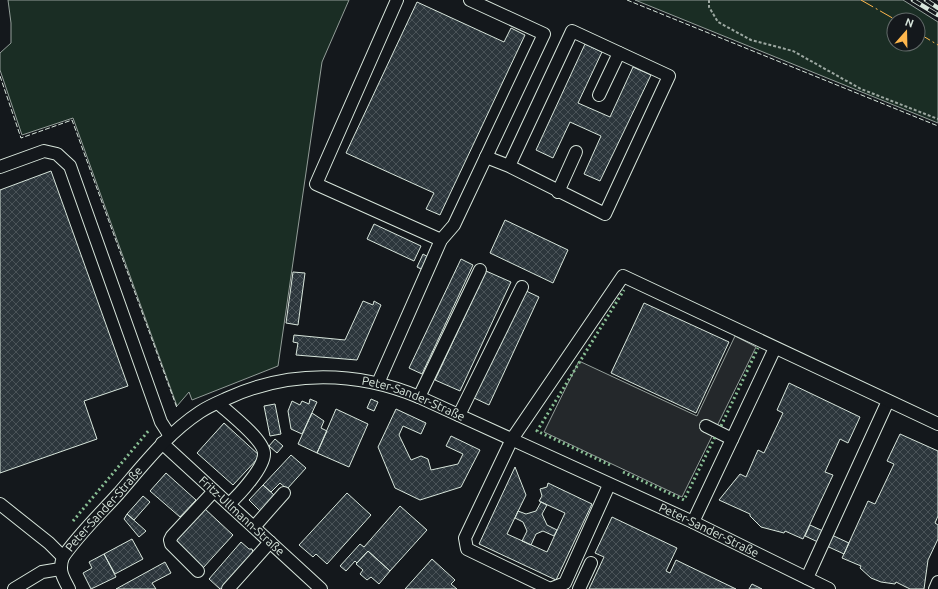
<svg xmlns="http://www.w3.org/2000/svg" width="938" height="589" viewBox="0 0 938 589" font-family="Ubuntu,sans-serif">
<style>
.green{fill:#1a2d24;stroke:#939e99;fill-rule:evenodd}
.parking{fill:#24282b;stroke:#939e99}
.building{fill:url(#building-cross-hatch);stroke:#d8e6dc}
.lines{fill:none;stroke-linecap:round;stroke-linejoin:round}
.minor-casing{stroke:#d8e6dc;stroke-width:14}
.path{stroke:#9da8a2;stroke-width:2;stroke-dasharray:3 2;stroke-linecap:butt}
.minor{stroke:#14181c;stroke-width:12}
.rail-casing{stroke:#d8e6dc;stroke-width:4.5}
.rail{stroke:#14181c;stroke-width:3;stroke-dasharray:9;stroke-linecap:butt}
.hedge{stroke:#8ac095;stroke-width:3;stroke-dasharray:2 3;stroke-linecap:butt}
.fence{stroke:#d8e6dc;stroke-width:1;stroke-dasharray:5 2;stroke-linecap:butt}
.power{stroke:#ffb74d;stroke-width:1;stroke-dasharray:14 3 2 3;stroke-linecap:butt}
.labels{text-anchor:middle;stroke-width:3;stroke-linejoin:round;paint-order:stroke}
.street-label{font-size:12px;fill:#d8e6dc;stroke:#14181c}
</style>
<defs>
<pattern id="building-cross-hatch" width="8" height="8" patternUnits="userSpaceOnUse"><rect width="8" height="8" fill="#2c363c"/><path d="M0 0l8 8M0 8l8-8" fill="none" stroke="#4a5358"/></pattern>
</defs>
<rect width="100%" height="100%" fill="#14181c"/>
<!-- green -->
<path class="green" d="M8,0H349L322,62L278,366L192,400L189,392L177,406L73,118L22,135L0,70V53L11,43V23Z
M635,0H903L938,22V123ZM894,20H918V44H894Z"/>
<!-- parking -->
<path class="parking" d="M735,336L756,347L682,497L544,432L579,361L697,416Z"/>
<!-- building -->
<path class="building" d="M417,2L504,42L511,28L525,35L440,215L426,209L434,193L346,153Z
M585,44L602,52L578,103L610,117L633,67L651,75L600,181L584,174L601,136L570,122L553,158L536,150Z
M51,171L128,386L84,401L97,439L0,473V190Z
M505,220L568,250L553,283L490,253Z
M374,224L421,246L414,261L367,239Z
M423,254L430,258L423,270L417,267Z
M461,259L473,265L422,374L409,368Z
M486,271L511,282L460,391L435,380Z
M293,272L305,273L298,325L286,323Z
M524,290L539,297L489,405L474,398Z
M363,301L373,305L374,301L381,305L357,360L296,355L298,343L293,342L294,335L345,340Z
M644,303L729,342L696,413L611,373Z
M789,383L860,417L848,443L840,439L825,472L833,475L803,539L785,531L784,533L761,527L750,516V514L719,500L740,474L746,477L758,450L764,453L783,413L777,410Z
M310,399L317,402L302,434L291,429L288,411L292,401L300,405L302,401L309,404Z
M371,399L378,402L374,411L367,408Z
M275,404L281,434L270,436L264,406Z
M336,409L368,424L349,467L317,453Z
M396,409L426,423L421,434L403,426L399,435L411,460L421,456L428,459L431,470L458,464L463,454L446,446L451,436L480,450L461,487L420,500L395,488L378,447Z
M312,413L324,421L321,428L327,431L317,453L298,444Z
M224,423L260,456L233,485L197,453Z
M900,434L938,451V516L935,523L938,525V539L928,560L924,589H910L896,582L895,584L881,582L871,578L860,568L861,566L842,558L868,501L875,504L894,464L887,461Z
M275,439L283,446L277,453L269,446Z
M291,455L306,468L287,489L280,483L271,492L263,485Z
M515,467L526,495L507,534L547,552L565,513L539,501L542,496L540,489L547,487L548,483L592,504L556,580L479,544Z
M166,473L196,500L180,517L150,491Z
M263,485L275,496L261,512L249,500Z
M347,493L371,515L327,564L316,554L313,557L299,545Z
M143,496L150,502L134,520L127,514Z
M541,502L547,505L542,514L547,525L557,530L554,536L543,531L536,534L531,545L522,541L527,531L523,522L515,518L518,511L526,514L536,511Z
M400,506L427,530L390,571L368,551L357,563L355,561L346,571L340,566L360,544L364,547Z
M204,508L233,535L203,568L174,541Z
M127,514L146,531L139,537L124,519Z
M612,517L677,548L666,571L670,573L676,560L736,589H589L604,557L595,553Z
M810,525L849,543L844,554L805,536Z
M132,539L143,559L115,574L104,554Z
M241,542L249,549H252L253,552L226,589H220L209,579Z
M368,551L390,571L379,584L371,577L367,580L360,574L363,570L356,564Z
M104,554L116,577L91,589L83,573L92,568L89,562Z
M432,559L455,580L451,584L457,589H405Z
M165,562L171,573L152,583L156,589H116Z
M752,584L762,589H749Z"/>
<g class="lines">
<!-- minor casing -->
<g class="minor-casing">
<g id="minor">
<path d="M397,0L316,184L441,240"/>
<path d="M599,95L619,53"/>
<path d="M486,157L509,166L572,31L669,76L605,214L509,166"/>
<path d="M0,167L44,151L57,154L70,166L161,422L170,436"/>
<path d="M558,192L576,152"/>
<path d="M378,383L441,240L454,225L544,34L470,0"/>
<path d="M419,397L480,270"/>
<path d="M218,403C229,413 263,439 264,453C265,467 239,495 229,504"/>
<path d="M459,415L522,287"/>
<path d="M706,426L732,439"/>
<path id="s1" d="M162,443L321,589"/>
<path d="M0,504L49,543L63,557"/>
<path d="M693,522L775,348"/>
<path d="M254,527L284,493"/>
<path d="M198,571L171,544L170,540L172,536L214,491"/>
<path d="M807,578L888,401"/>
<path d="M14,589L42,572L60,569"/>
<path id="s2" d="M69,589C63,577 58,571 63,557C79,534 100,514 119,493C144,464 168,433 200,412C209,406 219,402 228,398C289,370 357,371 419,397L693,522L829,589"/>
<path d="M228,589L270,542"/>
<path d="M550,589L467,549L465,538L512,439L623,276L938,424"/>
<path d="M550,589L565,583L609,485"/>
<path d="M579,589L591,563"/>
<path d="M935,589L938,582"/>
</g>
</g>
<!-- path -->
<path class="path" d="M709,0V7L718,22L751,40L793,51L861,89L938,119"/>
<!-- minor -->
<use href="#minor" class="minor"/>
<!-- rail casing -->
<g class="rail-casing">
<path id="rail" d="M913,0L938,15
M926,0L938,8"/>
</g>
<!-- rail -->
<use href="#rail" class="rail"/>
<!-- hedge -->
<path class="hedge" d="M721,426L758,348
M610,465L537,431L624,290
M623,472L684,500L716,435
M73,521L150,429"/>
<!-- fence -->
<path class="fence" d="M627,0L938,126
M937,0H938
M0,76L21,138L72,120L177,408"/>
<!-- power -->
<path class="power" d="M861,0L896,20
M918,33L938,45"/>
</g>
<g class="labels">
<!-- street labels -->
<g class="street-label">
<text dy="4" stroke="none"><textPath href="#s2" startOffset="457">Peter-Sander-Straße</textPath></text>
<text dy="4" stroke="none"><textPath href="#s2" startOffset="97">Peter-Sander-Straße</textPath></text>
<text dy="4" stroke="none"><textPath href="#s1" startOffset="108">Fritz-Ullmann-Straße</textPath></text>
<text dy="4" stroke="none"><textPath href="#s2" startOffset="781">Peter-Sander-Straße</textPath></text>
</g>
</g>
<!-- north arrow -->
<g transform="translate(906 32) rotate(20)"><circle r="19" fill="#14181c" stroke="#626a69"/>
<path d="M0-3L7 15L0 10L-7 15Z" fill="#ffb74d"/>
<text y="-6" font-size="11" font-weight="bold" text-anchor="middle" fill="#d8e6dc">N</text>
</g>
</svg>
